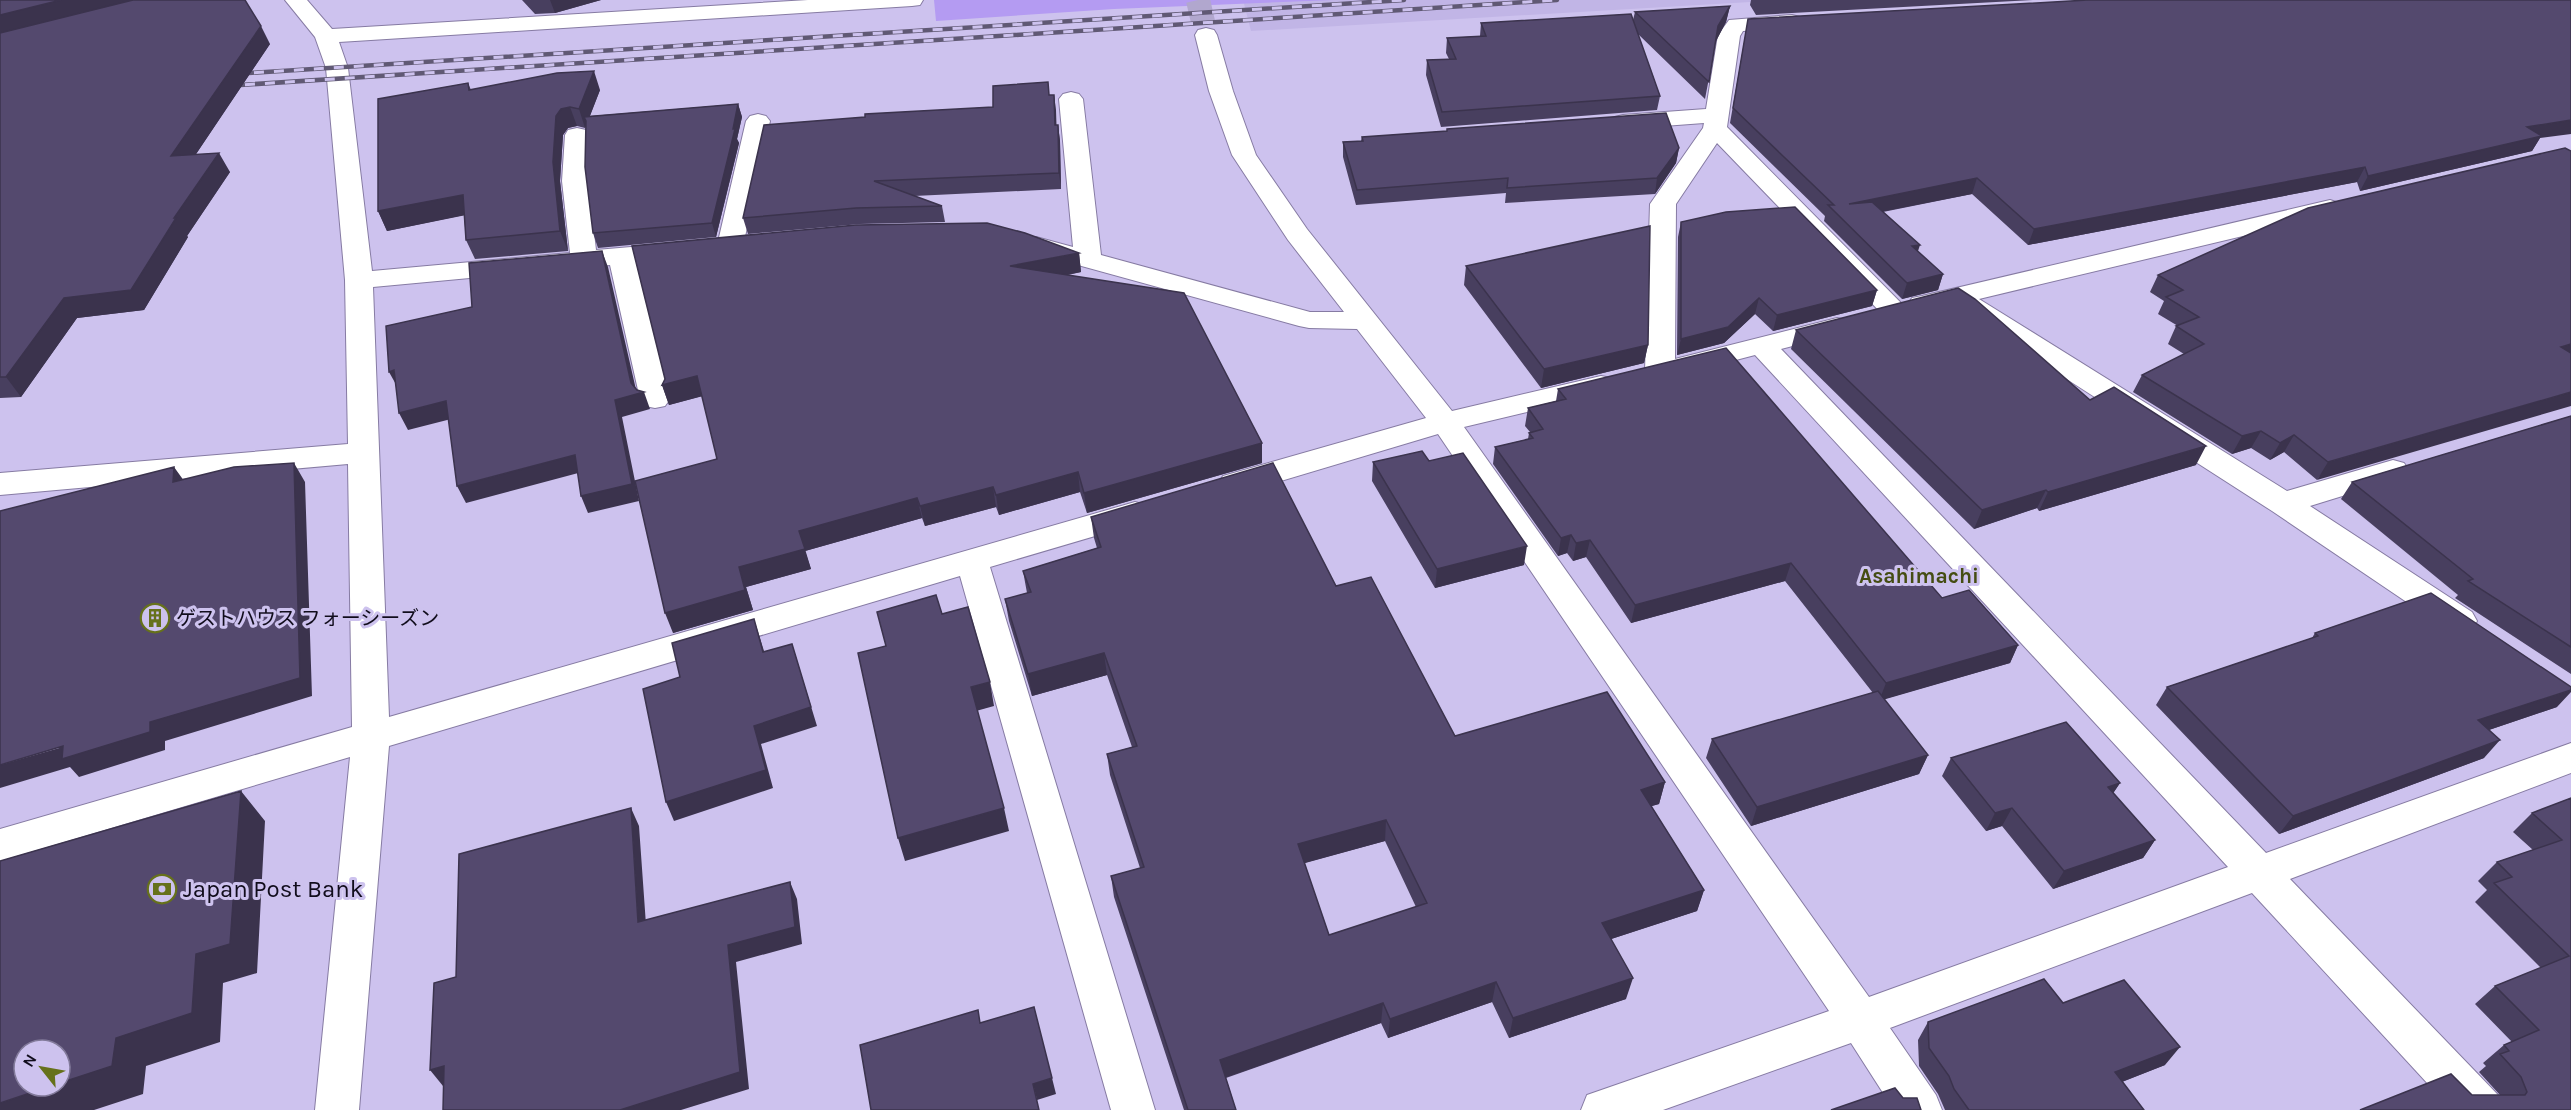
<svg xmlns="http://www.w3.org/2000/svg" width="2571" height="1110" viewBox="0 0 2571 1110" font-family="Karla,'Noto Sans JP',sans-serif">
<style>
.built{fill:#c1b5e6}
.green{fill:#b49bf2}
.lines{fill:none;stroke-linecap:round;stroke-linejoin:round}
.minor-tunnel{stroke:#b1a7ce;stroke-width:24;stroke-dasharray:24 12;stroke-linecap:butt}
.minor-casing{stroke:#867ba3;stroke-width:2}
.minor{fill:#fff;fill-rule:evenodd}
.rail-casing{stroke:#605974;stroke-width:4.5}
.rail{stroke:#cdc2ee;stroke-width:3;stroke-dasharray:10;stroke-linecap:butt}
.wall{fill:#483f5f;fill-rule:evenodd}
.shaded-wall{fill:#3b334d}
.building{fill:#54496e;stroke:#3b334d;stroke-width:1.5;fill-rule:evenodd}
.labels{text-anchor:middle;stroke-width:6;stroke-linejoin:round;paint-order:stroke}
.poi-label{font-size:20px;fill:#110d1c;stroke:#cdc2ee;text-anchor:start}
.neighbourhood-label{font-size:21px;font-weight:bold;fill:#454d13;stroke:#cdc2ee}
.near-poi-label{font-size:24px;fill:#110d1c;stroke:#cdc2ee;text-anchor:start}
</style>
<rect width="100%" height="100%" fill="#cdc2ee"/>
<!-- built -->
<path class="built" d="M1243,0H1785L1251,31Z"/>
<!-- green -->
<path class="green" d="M934,0H1334L1114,9L936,21Z"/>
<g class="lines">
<!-- minor-tunnel -->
<path class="minor-tunnel" d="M1198,0L1206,35"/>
<!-- minor casing -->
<g class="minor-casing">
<path id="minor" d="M285,0H307L332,29L808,0H923L920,5L912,6L339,42L348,68L372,271L570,253L562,181L565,135L568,130L577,128L586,130L589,135L588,181L596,250L678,243L687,245L691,251L687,257L636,263L670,399L665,406L655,408L645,406L640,399L610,265L373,287L389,717L1135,502L1146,505L1151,513L1146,521L990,567L1155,1110H1111L960,576L389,746L359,1110H315L350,757L0,861V829L352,727L348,464L0,495V473L348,444L345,280L326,68L315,37Z
M1792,15L1800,17L1803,22L1800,27L1743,31L1740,36L1727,127L1909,311L1905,317L1895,319L1885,317L1717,143L1676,204L1675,359L1837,318L1847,320L1851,326L1847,332L1781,349L2266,853L2571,743V773L2290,879L2498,1095L2504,1110H2452L2252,893L1890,1028L1936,1095L1942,1110H1894L1851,1043L1663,1110H1581L1587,1095L1829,1011L1438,434L1234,495L1223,492L1218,484L1223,476L1426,418L1357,329L1309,328L1299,326L1027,251L1023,245L1027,239L1036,237L1073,247L1059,99L1063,94L1071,92L1079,94L1083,99L1101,255L1310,312H1344L1288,240L1232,155L1209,91L1195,35L1198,30L1206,28L1214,30L1217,35L1233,91L1256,155L1307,229L1452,411L1601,376L1611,378L1616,385L1611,392L1464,427L1869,997L2228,867L1755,355L1686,373L1675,369L1670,377L1660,380L1650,377L1645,371L1650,204L1703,128L1704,123L1623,129L1615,127L1611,122L1615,117L1623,115L1706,109L1718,35L1729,20Z
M758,114L766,116L770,121L743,246L739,252L730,254L721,252L717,246L746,121L750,116Z
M2330,200L2339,203L2343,208L2339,213L1979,299L2287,491L2393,460L2404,463L2409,470L2404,477L2310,506L2472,612L2477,621L2472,630L2460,634L2448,630L2272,511L1961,311L1958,304L1922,312L1912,310L1908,304L1912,298L1922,296Z"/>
</g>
<!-- minor -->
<use href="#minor" class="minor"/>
<!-- rail casing -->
<g class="rail-casing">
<path id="rail" d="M234,74L1404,0
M225,86L1557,0"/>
</g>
<!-- rail -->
<use href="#rail" class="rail"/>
</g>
<!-- wall -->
<path class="wall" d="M0,0L270,44L196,154L230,172L187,236L188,237L144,310L77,318L21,397L0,398Z
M522,0H601L555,13L535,14Z
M1751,0H2033L1756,15L1750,5Z
M1730,6L1726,22L1716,41L1705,99L1638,34L1660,96L1657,110L1441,127L1426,75L1427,60L1449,59L1446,53L1447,38L1480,36L1481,23L1633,20L1635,12Z
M1748,19L2540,138L2532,151L2360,191L2357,182L2028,245L1972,194L1883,212L1918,252L1943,274L1938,290L1902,299L1824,221L1825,216L1730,123Z
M468,83L471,90H600L590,116L738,104L742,117L737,139L739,143L716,237L598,248L593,233L586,125L585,128L577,126L568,128L563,135L560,181L568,251L475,259L466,240L464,215L387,231L378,211Z
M1050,95H1054L1056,125H1058L1060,141L1061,189L914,196L942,206L945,222L860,224L748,234L743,218Z
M1447,129L1679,148L1676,163L1655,194L1505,203L1506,193L1356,205L1343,157V142L1361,141L1362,137L1447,131Z
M2565,148L2317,480L2284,452L2270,460L2251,448L2232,454L2133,392L2142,375L2184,354L2168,344L2176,326H2178L2158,314L2164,301L2150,292L2158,275Z
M1681,222L1877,290L1872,306L1773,331L1755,314L1724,343L1677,355L1678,237Z
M1079,253L1081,272L1068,275L1262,443V463L1087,513L1080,492L999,515L996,507L925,526L922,518L805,551L811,569L746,587L753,610L673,633L717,459L702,396L669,405L662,385Z
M1466,266L1648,345L1644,363L1541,388L1464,285Z
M1796,330L2090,400L2196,465L2039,511L2037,508L1974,529L1791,349Z
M1558,389L1942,598L2018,645L2010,663L1884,699L1928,755L1919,774L1751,826L1706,758L1712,739L1873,693L1785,581L1631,623L1586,557L1573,561L1567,553L1558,556L1493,464L1495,447L1528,439L1529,433L1530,432L1525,426L1528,408L1556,401Z
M2571,416V674L2455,598L2458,595L2341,499L2352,482Z
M1429,461L1524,565L1435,588L1372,481L1373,462Z
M1091,517L1336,586L1455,736L1665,782L1659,804L1651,806L1704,890L1697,911L1611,939L1626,999L1509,1038L1492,1002L1388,1038L1381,1023L1226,1078L1236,1110H1184L1114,897L1111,876L1140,868L1110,775L1107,754L1132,747L1107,675L1032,696L1009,621L1005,599L1027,593L1023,571L1097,548L1094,538ZM1385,841L1416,907L1329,935L1304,863Z
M2315,633L2557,707L2489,730L2484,758L2279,834L2156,705L2167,687L2312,638Z
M1951,758L2120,783L2113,793L2155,840L2143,858L2053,889L2002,826L1986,831L1942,776Z
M2571,798V1110L2472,1095H2500L2479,1072L2486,1066L2483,1063L2504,1045L2512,1042L2475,1004L2495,986L2541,968L2475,902L2487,890L2478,881L2497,862L2533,850L2513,832L2532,813Z
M2063,1003L2165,1065L2122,1082L2144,1110H1945L1938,1094L1919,1066L1918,1040L1928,1022Z"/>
<!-- shaded-wall -->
<path class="shaded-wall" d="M61,0H142L0,36V15Z
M550,0H601L555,13Z
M1730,6L1726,22L1715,43L1718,26Z
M261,26L270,44L182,175L171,156Z
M594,71L600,90L587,123L584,117L587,124L585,128L579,109Z
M1054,95L1056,110L1057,141L1055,125Z
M738,104L742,117L737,139L739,143L716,237L712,223Z
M570,107L577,126L568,128L563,135L560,181L568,251L560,231L553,162L556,116L561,109Z
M2571,120V134L2540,138L2532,151L2360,191L2368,176L2527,127Z
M1058,125L1060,141L1061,189L1059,173Z
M1679,148L1676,163L1655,194L1657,178Z
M219,153L230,172L187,236L188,237L144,310L77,318L21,397L6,377L64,298L174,218Z
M2365,167L2357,182L2028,245L2034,229Z
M1977,178L1972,194L1844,219L1849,204Z
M463,195L471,214L387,231L378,211Z
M1920,245L1915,260L1912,246Z
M602,251L608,267L637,394L644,392L650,409L622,417L639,501L588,513L581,496L615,400L631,383Z
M1079,253L1081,272L1013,285L1010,266Z
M1943,274L1938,290L1902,299L1907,283Z
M1877,290L1872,306L1773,331L1777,315Z
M1759,298L1755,314L1724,343L1677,355L1681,339Z
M2571,344V357L2561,347Z
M1648,345L1644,363L1541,388L1544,369Z
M394,370L398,388L389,372Z
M697,376L703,396L669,405L662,385Z
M2571,392V406L2317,480L2328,462Z
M446,401L455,418L408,430L399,413Z
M2261,431L2251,448L2232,454L2242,436Z
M2294,435L2284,452L2270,460L2280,443Z
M1262,443V463L1087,513L1084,493Z
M2206,446L2196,465L2039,511L2048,492Z
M575,455L582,472L466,503L457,486Z
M294,463L305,482L312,696L165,741V750L79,777L70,767L0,788V765L150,722Z
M174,467L187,485L173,482Z
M1078,472L1080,492L999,515L996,495Z
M993,487L996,507L925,526L920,506Z
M2046,490L2037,508L1974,529L1982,510Z
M917,498L922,518L805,551L799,531Z
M1571,535L1567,553L1558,556L1561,538Z
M1590,540L1586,557L1573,561L1576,543Z
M1527,546L1524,565L1435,588L1437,569Z
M805,549L811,569L746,587L753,610L673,633L665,613L739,567Z
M1791,563L1785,581L1631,623L1635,605Z
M754,619L760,638L770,671L763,652Z
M792,644L817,726L761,744L773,788L674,821L666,802L754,726Z
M2018,645L2010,663L1879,701L1886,683Z
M1104,653L1107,675L1032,696L1028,674Z
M990,682L994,706L976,711L971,687Z
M2571,690V692L2557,707L2462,739L2478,720Z
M2500,740L2484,758L2279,834L2293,816Z
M1928,755L1919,774L1751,826L1757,807Z
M1665,782L1659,804L1635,811L1641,790Z
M2120,783L2108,801V787Z
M241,791L265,821L257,973L223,983L220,1042L146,1066L143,1094L94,1110H0V1103L51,1086H60V1083L116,1038L196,954Z
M631,808L639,826L647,939L638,922Z
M1004,808L1009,831L905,861L898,838Z
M2012,808L2002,826L1986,831L1995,813Z
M1386,820L1385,841L1298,865V844Z
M2155,840L2143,858L2053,889L2064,871Z
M790,882L797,899L802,944L736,962L749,1089L681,1110H620L728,945Z
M1704,890L1697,911L1596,944L1602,923Z
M1633,978L1626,999L1509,1038L1513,1018Z
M1496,982L1492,1002L1388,1038L1390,1019Z
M1383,1003L1381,1023L1221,1079L1220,1060Z
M2180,1047L2165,1065L2101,1090L2115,1072Z
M444,1066L457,1082L443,1086L430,1070Z
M1052,1078L1056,1094L1037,1100L1033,1084Z"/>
<!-- building -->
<path class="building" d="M0,0H61L0,15Z
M133,0H245L261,26L171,156L219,153L174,218H176L131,290L64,298L6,377H0V33Z
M2088,0H2571V120L2527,127L2542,136L2368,176L2365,167L2034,229L1977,178L1849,204L1872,202L1920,245L1912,246L1943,274L1907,283L1828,205H1834L1733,108L1748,19Z
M1730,6L1718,26L1709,82L1635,12Z
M1631,14L1660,96L1442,112L1427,60L1456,59L1447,38L1486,36L1481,23Z
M594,71L579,109L570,107L561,109L556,116L553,162L560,231L466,240L463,195L378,211V99L468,83L469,90L557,73Z
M1048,82L1049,95H1054L1055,125H1058L1059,173L874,181L942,206L856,208L743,218L764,125L865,117V114L993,107V86Z
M738,104L733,129H735L712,223L593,233L585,167L586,121L584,117Z
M1666,113L1679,148L1657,178L1507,188L1508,178L1357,190L1343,142L1363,141L1362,137L1447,131V129Z
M2565,148L2571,151V344L2561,347L2571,353V392L2328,462L2294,435L2280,443L2261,431L2242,436L2142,375L2204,344L2176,326L2199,317L2166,297L2183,290L2158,275L2308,208Z
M1795,207L1877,290L1777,315L1759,298L1728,327L1681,339V222L1726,212Z
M987,223L1025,233L1079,253L1010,266L1184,293L1262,443L1084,493L1078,472L996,495L993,487L920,506L917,498L799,531L805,549L739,567L745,590L665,613L635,481L717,459L697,376L662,385L665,379L632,246L856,225Z
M1650,226L1648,345L1544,369L1466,266Z
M602,251L631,383L637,390L644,392L615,400L632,484L581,496L575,455L457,486L446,401L399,413L394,370L389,372L386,326L472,307L469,263Z
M1958,288L1975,299L2090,400L2114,387L2206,446L2048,492L2046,490L1982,510L1796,330Z
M1726,348L1942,598L1969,590L2018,645L1886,683L1791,563L1635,605L1590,540L1576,543L1571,535L1561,538L1495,447L1533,438L1529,433L1543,429L1528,408L1566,399L1558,389Z
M2571,416V647L2468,581L2473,579L2352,482Z
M1422,451L1429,461L1463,453L1527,546L1437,569L1373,462Z
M294,463L300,678L150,722V732L62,759L63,746L0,765V511L174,467L173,482L234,467Z
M1273,463L1336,586L1371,577L1455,736L1607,692L1665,782L1641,790L1704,890L1602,923L1633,978L1513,1018L1496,982L1390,1019L1383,1003L1220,1060L1236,1110H1188L1111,876L1144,867L1107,754L1137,746L1104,653L1028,674L1005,599L1031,592L1023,571L1101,547L1091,517ZM1386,820L1427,903L1329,935L1298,844Z
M2431,593L2571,687V690L2478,720L2500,740L2293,816L2167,687L2318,636L2315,633Z
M936,595L942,614L968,607L990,682L971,687L1004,808L898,838L858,653L886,646L877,612Z
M754,619L763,652L792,644L811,707L754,726L766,770L666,802L643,689L680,677L672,643Z
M1878,691L1928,755L1757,807L1712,739Z
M2066,722L2120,783L2108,787L2155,840L2064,871L2012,808L1995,813L1951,758Z
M241,791L230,944L196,954L192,1013L116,1038L112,1066L60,1083V1050H24V1086H51L0,1103V861Z
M2571,798V1110H2360L2451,1074L2472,1095H2525L2527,1092L2521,1077L2500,1054L2509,1051L2504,1045L2539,1030L2495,986L2569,956L2494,883L2512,877L2497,862L2562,840L2532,813Z
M631,808L638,922L790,882L795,927L728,945L740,1072L620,1110H443L444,1066L430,1070L434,983L456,977L459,854Z
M2044,979L2063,1003L2124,980L2180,1047L2115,1072L2144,1110H1969L1954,1089L1949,1076L1929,1048L1928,1022Z
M1034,1007L1052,1078L1033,1084L1039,1110H871L860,1045L978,1010L980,1023Z
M1895,1088L1903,1098H1917L1921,1110H1831Z"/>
<!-- icons -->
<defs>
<g id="building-ring" transform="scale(1.5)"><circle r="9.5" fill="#cdc2ee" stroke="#66711b" stroke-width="1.5"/><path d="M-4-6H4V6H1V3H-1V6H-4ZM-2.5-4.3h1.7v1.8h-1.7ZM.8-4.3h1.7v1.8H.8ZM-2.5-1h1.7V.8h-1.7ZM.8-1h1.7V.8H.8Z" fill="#66711b"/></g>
<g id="bank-ring" transform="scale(1.5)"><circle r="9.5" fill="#cdc2ee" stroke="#66711b" stroke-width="1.5"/><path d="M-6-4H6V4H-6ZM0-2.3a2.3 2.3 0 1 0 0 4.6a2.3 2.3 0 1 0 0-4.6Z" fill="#66711b"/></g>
</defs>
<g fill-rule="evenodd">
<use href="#building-ring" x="155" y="618"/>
<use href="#bank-ring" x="162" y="889"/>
</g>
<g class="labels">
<!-- poi labels -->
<g class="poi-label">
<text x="176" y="625">ゲストハウス フォーシーズン</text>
</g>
<!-- neighbourhood labels -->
<g class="neighbourhood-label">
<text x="1919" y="583">Asahimachi</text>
</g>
<!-- near-poi labels -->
<g class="near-poi-label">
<text x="183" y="897">Japan Post Bank</text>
</g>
</g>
<!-- north arrow -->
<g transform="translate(42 1068) rotate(301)"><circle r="28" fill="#cdc2ee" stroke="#827a9a" stroke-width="1.5"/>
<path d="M0-4.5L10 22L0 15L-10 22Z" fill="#66711b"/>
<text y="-9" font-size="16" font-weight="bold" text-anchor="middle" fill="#110d1c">N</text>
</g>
</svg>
